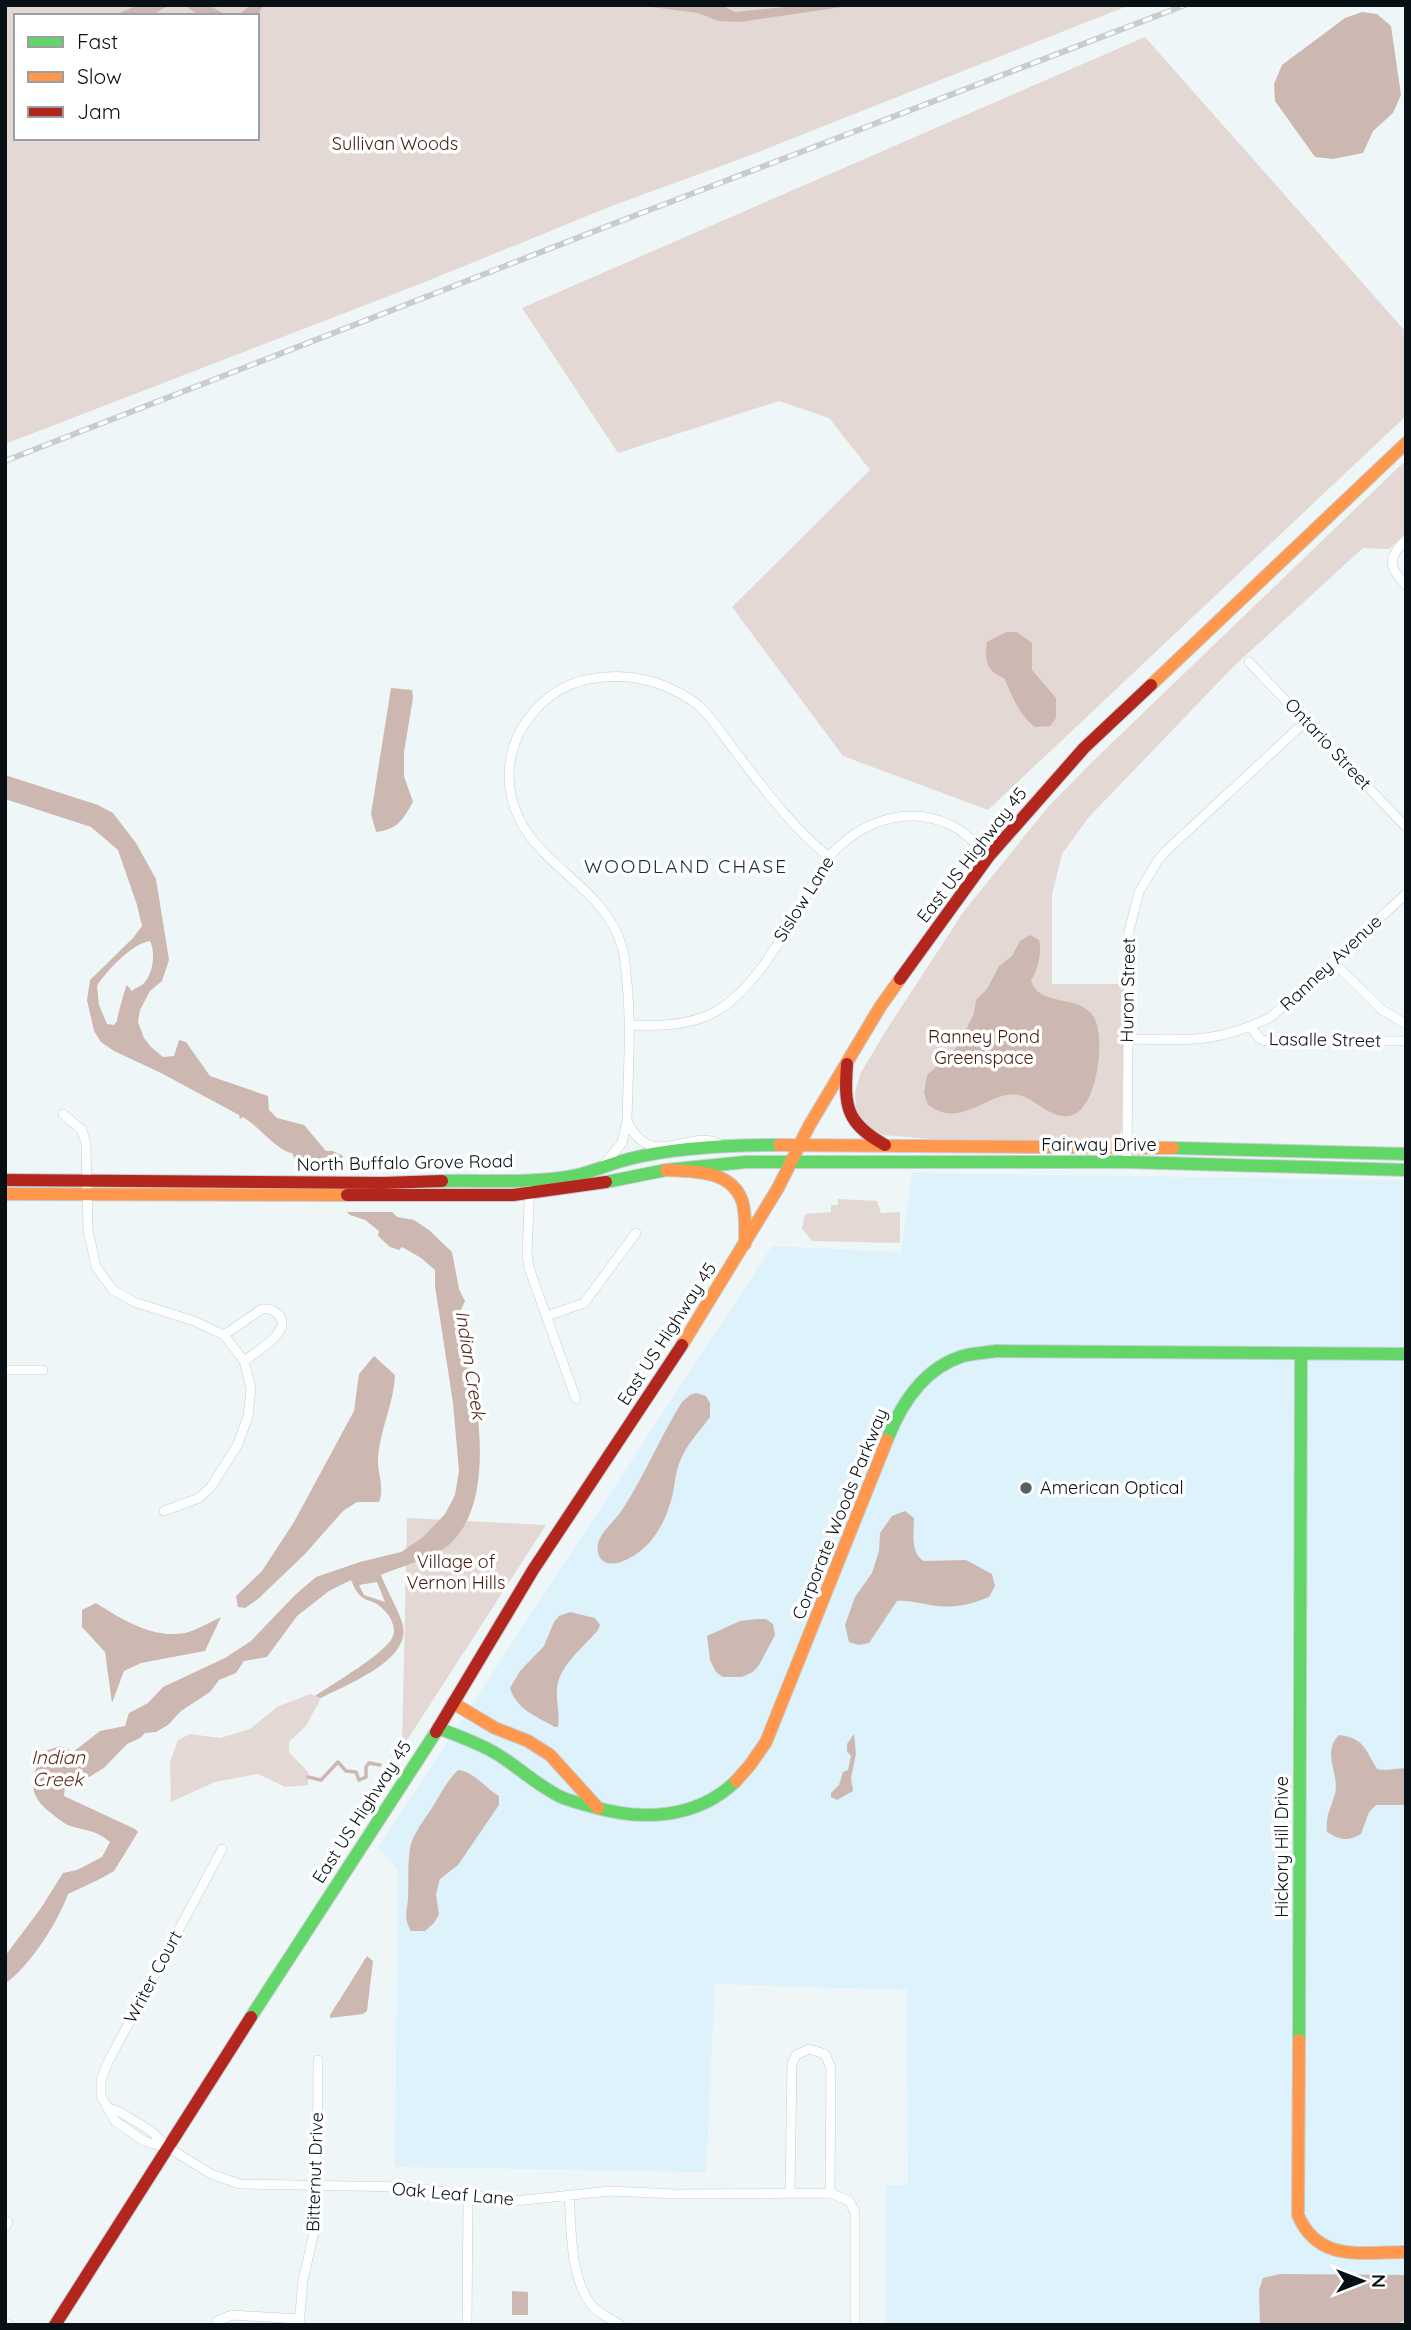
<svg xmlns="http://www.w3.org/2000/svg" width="1411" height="2330" viewBox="0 0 1411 2330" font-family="Quicksand,sans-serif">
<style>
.built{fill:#def2fb}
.green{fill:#e4d8d4;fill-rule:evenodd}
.water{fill:#cdb8b1;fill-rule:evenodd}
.pier{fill:#eff6f8}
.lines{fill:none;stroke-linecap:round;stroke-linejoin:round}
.stream{stroke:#cdb8b1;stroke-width:3.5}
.street-casing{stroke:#c6ced2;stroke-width:10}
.fast-casing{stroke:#c6ced2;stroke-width:14}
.slow-casing{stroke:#c6ced2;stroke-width:14}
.jam-casing{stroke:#c6ced2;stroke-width:14}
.street{stroke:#fdfefe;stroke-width:9}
.fast{stroke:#63d668;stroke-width:12}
.slow{stroke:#ff974d;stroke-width:12}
.jam{stroke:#b3261e;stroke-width:12}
.rail-casing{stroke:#c9cccd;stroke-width:6}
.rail{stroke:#fff;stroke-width:3.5;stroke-dasharray:10;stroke-linecap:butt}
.poi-dot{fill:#586064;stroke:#fff;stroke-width:2.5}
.labels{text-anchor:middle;stroke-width:7;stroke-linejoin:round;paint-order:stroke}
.park-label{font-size:18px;fill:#471b0c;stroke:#fff}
.street-label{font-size:18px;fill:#061015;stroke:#fff}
.poi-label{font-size:18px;fill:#061015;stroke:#fff;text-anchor:start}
.neighbourhood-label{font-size:19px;letter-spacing:2px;fill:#152e38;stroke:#fff}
.water-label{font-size:19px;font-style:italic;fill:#5a2c1d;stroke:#fff}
</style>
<rect width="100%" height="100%" fill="#eff6f8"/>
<!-- built -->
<path class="built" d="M912,1173L1406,1180V2325H886V2185H908L907,1990L715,1984L706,2172L395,2167L398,1870L378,1848L772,1246L901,1252Z"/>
<!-- green -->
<path class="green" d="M5,5H1130L743,158L609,207L420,284L5,444ZM16,16H257V138H16Z
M1145,37L1406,332V416L988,810L843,756L732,607L870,470L829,418L779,401L618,453L522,308Z
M1406,460V533L1389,549L1363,548L1234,666L1089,817L1062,854L1052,895V984H1124L1122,1129L1119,1137L1112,1142L931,1139L883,1135L864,1124L856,1110L855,1093L860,1074L887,1029L964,911L1048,807L1092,762Z
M838,1199L877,1201L881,1213L900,1212V1243L812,1241L802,1229L805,1214L831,1212V1205H838Z
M407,1518L546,1525L402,1748Z
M310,1694L321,1698L306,1726L289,1742V1752L308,1772V1785L285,1787L258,1774L215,1782L171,1802L170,1762L178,1740L190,1734L220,1738L250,1729L277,1707Z"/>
<!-- water -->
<path class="water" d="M138,5H170L150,16H112Z
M185,5H209L224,14H240L250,5H263L257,18V16H199Z
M636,5H721L735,12L805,5H856L740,22L718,21L698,13Z
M1362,12L1377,14L1391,26L1401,95L1393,113L1373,131L1363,153L1333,159L1315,157L1275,101L1274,84L1282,65L1345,18Z
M1006,632H1017L1032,643V670L1056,698V718L1050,726L1035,727C1018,714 1013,697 1004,678C987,672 984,660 987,642Z
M391,688L412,690L413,698L404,752V776L413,802C402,821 398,829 376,832L371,814Z
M5,775L98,805L113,813L136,843L156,879L169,960L162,981L150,991L140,1010L138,1022L144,1038L151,1047L163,1057L174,1056L179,1040L186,1042L210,1076L268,1096L269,1110L277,1118L304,1125L326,1151H333L343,1156L341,1160L397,1217L414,1220L429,1230L452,1252L459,1289L465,1301C462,1308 456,1318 456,1326C456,1341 466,1357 470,1372C482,1422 493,1520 440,1551C422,1561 400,1567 381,1575C386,1589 400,1612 403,1626C410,1661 346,1685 321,1698L315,1696C332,1684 387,1653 393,1636C396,1628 391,1617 385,1611C370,1594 362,1608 351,1580L329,1591L297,1616L267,1657L244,1661L236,1673L219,1680L210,1692L181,1711L168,1725L156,1732L145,1733L140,1738L127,1744L104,1768L89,1777L76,1779L65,1787L64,1796L135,1829L138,1832L114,1871L100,1879L68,1894C58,1922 30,1966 5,1984V1956L41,1908L63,1873L77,1870L102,1857L110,1842C96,1830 87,1831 70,1826C63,1823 57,1818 51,1813C26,1795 30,1776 45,1751L60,1746L73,1752L100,1731L125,1726L129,1713L148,1703L163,1687L225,1658L251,1641L295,1595L316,1577L360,1562L401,1552L422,1538L445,1514L455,1495L459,1471L453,1403L435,1286V1270L421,1258L402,1247L399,1250L390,1247L378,1236L379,1231L365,1220L350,1215L296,1162L292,1153C279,1152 257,1125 243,1117L240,1119L239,1115L161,1073L114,1051L101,1042L94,1031L87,1000L90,980L133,938L142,926L137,905L118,850L91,827L5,799ZM150,941C156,953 153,976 142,985C139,987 135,988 132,991L127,985C125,988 117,1018 117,1021L114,1025L107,1024L99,1005L97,986C106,971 133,943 150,941ZM377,1582L385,1602L364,1595L359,1585Z
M1030,935L1039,940C1042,954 1038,968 1031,981C1040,1006 1072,995 1090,1012C1108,1029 1098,1098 1078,1112C1059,1125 1042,1105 1025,1097C997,1085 971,1121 942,1112C937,1111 932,1107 928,1105L924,1093L927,1075L959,1045L974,1013L976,1000L987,989L999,966L1012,956L1020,941Z
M374,1356L395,1375C394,1403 380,1429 378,1458C377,1473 385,1487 379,1502H357L343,1511L305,1554L258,1599L245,1608L238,1607L236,1596L262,1571L294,1522L354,1411L359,1374Z
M696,1393L706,1396L710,1403V1417C699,1432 687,1444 680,1461C676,1471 675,1482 673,1493C666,1523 651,1551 621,1562C607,1567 595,1560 598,1544C601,1531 615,1521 622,1510C645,1475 660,1437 682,1402L690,1395Z
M905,1511L914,1518C914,1532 910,1554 924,1561L966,1560L992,1574L995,1586L989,1597C972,1604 957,1608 938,1606C924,1605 912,1600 897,1601L869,1643L859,1645L849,1642L845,1625L855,1597L872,1573L879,1551L880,1533L892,1516Z
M96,1603C121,1619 153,1639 185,1633C197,1630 210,1622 221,1617L205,1651L141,1663L124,1671L112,1703L105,1652L82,1627V1610Z
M570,1612L595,1618L600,1625L598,1630C584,1647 560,1664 557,1688C556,1701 560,1714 558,1727H555C537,1717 516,1709 510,1688L520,1671L544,1646L554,1622L559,1616Z
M757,1619H766L773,1624L775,1635L759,1665L753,1672L742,1677H723L716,1672L710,1660L707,1636L740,1621Z
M854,1734L856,1754L851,1778L853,1791L837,1800L831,1797V1793L839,1785L843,1772L848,1770L851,1756L847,1751V1744Z
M1339,1735C1364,1738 1365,1749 1377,1769L1385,1770L1406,1768V1805H1376L1369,1812L1361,1834C1347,1842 1340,1840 1327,1832C1325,1817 1331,1808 1335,1794C1340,1774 1321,1753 1339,1735Z
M458,1770C475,1772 485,1788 499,1796V1805L458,1865L440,1879L436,1894L439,1914L434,1923L425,1931H411C403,1916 407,1912 408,1899C409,1884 407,1859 411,1844C415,1832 423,1821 430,1811C440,1796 445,1783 458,1770Z
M367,1956L373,1961L367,2011L363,2014L330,2018V2015Z
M1280,2274L1406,2275V2319L1397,2325H1260L1259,2290L1263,2278Z
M512,2291L528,2292V2315H512Z"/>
<!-- pier -->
<path class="pier" d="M349,1163L397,1212H343L293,1164Z"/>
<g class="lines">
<!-- stream -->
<path class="stream" d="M308,1777L321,1780L338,1762L346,1771L356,1772L359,1780L366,1777V1767L369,1763L380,1765"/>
<!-- street casing -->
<g class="street-casing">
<path id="street" d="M1406,540C1387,558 1388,567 1406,585
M1249,662L1406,827
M1333,962L1382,1010L1406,1024
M629,1025C654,1026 681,1026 704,1017C758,998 799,905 829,857C859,822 907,804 951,825C966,832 977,846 989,856
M1251,1027L1260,1039L1266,1041H1406
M1127,1039C1185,1040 1217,1044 1271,1017L1406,894
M63,1114L82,1130L86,1144L88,1230L96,1267L113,1290L134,1302L194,1321L224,1335L244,1361L251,1389L248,1416L238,1444L211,1487L199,1498L164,1511
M627,1121C628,1072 632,1022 626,973C625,965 625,955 622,947C602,876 511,861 509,776C509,758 515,737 526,722C545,694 571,679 605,677C639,674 672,685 698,705C712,717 723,736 735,751C764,789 791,826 829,857
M1127,1162L1129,931L1139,892L1158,860L1166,851L1306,721
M604,1164L622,1143L627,1121C653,1174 690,1126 721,1145
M530,1179L527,1255L529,1268L576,1399
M547,1316L584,1303L636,1233
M224,1335L262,1309H270C304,1325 257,1351 244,1361
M5,1370H43
M109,2108L120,2112L151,2131L169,2148L211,2174L240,2184L406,2187L515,2201L610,2191L675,2194L830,2193L849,2201L855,2212V2325
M168,2148L144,2141L115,2121L101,2096V2080L108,2062L222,1849
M790,2194L792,2064L796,2055L809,2049L825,2054L831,2068L830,2193
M569,2196C572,2231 569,2278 593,2307C600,2314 612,2319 620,2325
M5,2227L8,2222
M5,2322L9,2325
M217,2325V2321L232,2315L299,2319
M299,2325L303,2280L317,2220L318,2060
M467,2325L468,2197"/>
</g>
<!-- fast casing -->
<g class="fast-casing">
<path id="fast" d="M1173,1148L1406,1154
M442,1181C486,1180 534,1184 577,1175C595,1171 612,1163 629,1159C677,1147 730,1145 779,1145
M606,1182L666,1170L746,1162H1127L1406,1170
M887,1440C901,1404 924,1368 963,1356C974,1353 985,1353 996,1351L1406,1354
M438,1728C458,1736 479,1743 497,1754C518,1767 537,1785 559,1796C569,1801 580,1803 590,1806C640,1821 696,1820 736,1781
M251,2017L436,1732
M1299,2040L1301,1354"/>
</g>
<!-- slow casing -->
<g class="slow-casing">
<path id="slow" d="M1151,685L1406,443
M779,1145L1173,1148
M666,1170C694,1171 734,1170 743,1204C746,1217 745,1231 745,1244
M5,1194L347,1195
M682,1345L778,1188L809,1126L880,1007L900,979
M453,1703L495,1728L528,1741L550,1755L598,1808
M736,1781L750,1765L766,1742L887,1440
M1299,2040L1298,2215C1318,2263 1363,2252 1406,2252"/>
</g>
<!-- jam casing -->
<g class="jam-casing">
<path id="jam" d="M900,979L989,856L1084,748L1151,685
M847,1064C844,1107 846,1123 885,1145
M5,1180L383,1183L442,1181
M347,1195H513L606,1182
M436,1732L533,1570L682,1345
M55,2325L251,2017"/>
</g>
<!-- street -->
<use href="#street" class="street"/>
<!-- fast -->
<use href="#fast" class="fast"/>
<!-- slow -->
<use href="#slow" class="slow"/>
<!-- jam -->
<use href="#jam" class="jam"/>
<!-- rail casing -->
<g class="rail-casing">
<path id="rail" d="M5,461L618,222L1185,5"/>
</g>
<!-- rail -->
<use href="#rail" class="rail"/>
</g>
<!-- markers -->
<circle class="poi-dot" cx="1026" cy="1488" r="7"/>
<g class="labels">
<!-- park labels -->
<g class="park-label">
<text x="395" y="150">Sullivan Woods</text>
<text x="984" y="1043">Ranney Pond<tspan x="984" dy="21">Greenspace</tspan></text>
<text x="456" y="1568">Village of<tspan x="456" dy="21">Vernon Hills</tspan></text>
</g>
<!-- street labels -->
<g class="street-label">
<text transform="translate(1328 744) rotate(47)" y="6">Ontario Street</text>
<text transform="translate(972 855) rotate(-52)" y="6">East US Highway 45</text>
<text transform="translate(804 899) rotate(-58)" y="6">Sislow Lane</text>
<text transform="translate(1331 963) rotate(-43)" y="6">Ranney Avenue</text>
<text transform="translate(1128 990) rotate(-89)" y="6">Huron Street</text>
<text transform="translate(1325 1040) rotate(1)" y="6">Lasalle Street</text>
<text x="1099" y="1151">Fairway Drive</text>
<text transform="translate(405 1163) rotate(-1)" y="6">North Buffalo Grove Road</text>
<text transform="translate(667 1334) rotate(-57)" y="6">East US Highway 45</text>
<text transform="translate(840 1514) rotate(-68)" y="6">Corporate Woods Parkway</text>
<text transform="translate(362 1812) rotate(-57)" y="6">East US Highway 45</text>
<text transform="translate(1282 1847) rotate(-90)" y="6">Hickory Hill Drive</text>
<text transform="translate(153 1977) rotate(-62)" y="6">Writer Court</text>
<text transform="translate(315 2172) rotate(-88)" y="6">Bitternut Drive</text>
<text transform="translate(453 2194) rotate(5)" y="6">Oak Leaf Lane</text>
</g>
<!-- poi labels -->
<g class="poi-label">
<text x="1040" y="1494">American Optical</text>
</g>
<!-- neighbourhood labels -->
<g class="neighbourhood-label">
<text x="686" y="873">WOODLAND CHASE</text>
</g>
<!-- water labels -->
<g class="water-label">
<text transform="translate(471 1365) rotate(81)" y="7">Indian Creek</text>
<text x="58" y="1764">Indian<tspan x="58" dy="22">Creek</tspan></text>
</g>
</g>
<!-- border -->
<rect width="1411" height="2330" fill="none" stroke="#061015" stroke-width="14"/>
<!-- legend -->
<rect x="14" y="14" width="245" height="126" fill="#ffffff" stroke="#9b9fa1" stroke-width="2"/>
<rect x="28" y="37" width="35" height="10" fill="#63d668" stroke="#9b9fa1" stroke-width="2"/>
<text x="77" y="49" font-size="21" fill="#061015">Fast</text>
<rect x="28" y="72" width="35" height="10" fill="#ff974d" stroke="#9b9fa1" stroke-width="2"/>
<text x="77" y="84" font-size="21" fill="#061015">Slow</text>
<rect x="28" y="107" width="35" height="10" fill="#b3261e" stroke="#9b9fa1" stroke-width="2"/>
<text x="77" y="119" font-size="21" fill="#061015">Jam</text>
<!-- north arrow -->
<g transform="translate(1362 2281) rotate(90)" stroke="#ffffff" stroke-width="5" paint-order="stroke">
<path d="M0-5L12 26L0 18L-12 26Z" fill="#061015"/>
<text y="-10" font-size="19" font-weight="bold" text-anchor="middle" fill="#061015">N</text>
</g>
</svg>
